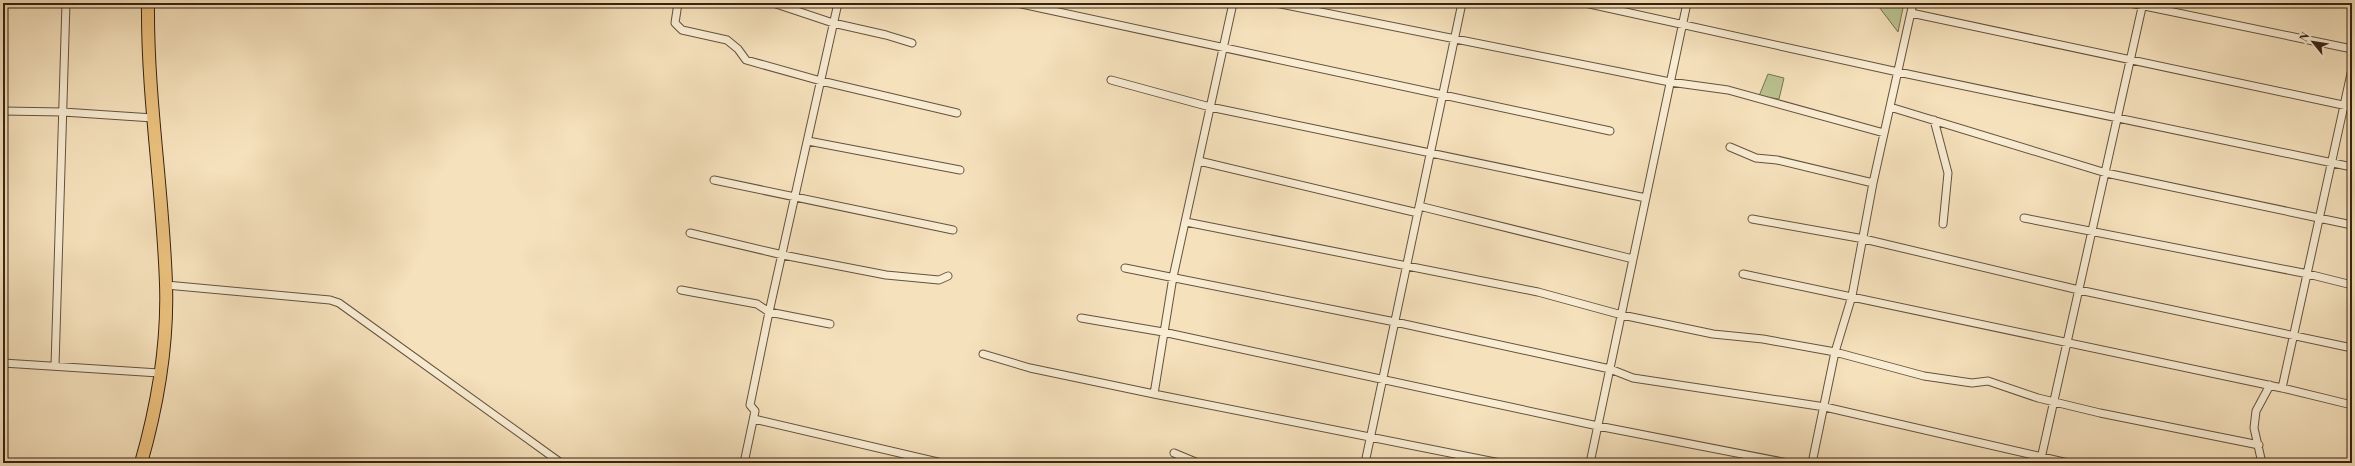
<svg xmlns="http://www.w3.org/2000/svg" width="2355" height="466" viewBox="0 0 2355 466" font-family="'Libre Bodoni',serif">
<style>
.green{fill:#bbc391;stroke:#797251}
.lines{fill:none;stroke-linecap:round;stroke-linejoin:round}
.street-casing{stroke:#66523c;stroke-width:9}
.highway-casing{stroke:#372211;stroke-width:14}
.street{stroke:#f8ecd3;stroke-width:7}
.highway{stroke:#eac07e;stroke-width:12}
</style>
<rect width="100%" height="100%" fill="#f5e1bc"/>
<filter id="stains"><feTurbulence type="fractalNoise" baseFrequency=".005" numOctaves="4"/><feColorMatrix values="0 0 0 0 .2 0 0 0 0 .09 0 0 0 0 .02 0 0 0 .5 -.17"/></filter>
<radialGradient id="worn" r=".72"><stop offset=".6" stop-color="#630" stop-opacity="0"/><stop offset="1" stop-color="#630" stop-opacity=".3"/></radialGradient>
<!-- green -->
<path class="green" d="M1876,3H1904L1898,32Z
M1768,74L1784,78L1779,99L1759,96Z"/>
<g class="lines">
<!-- street casing -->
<g class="street-casing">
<path id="street" d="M678,3L675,23L682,30L727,40L738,49L746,60L821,81L957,113
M773,3L833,23L886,35L912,43
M1017,3L1610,131
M1233,3L1173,277L1154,394L1500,463
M1276,3L1670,82L1728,90L1884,133
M1585,3L1898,72L2352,167
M2130,3L2352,49
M1911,13L2352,107
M1111,80L1210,107L1646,198
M1890,107L2106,173L2352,225
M3,111L63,112L153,118
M1934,120L1948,173L1943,224
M808,141L960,170
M1730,147L1756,158L1777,160L1873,183
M1199,161L1418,213
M714,180L953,230
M1419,206L1633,259
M2024,218L2308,274L2352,285
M1752,219L1864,239L2079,290L2352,348
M1186,222L1538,292L1622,315L1713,334L1763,339L1835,352L1924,376L1972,383L1988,381L2038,398L2100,413L2259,445
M690,233L783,255L886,275L939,280L948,276
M1125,268L1395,322L1610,369L1633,378L1825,407L2068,463
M1743,274L2282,388L2352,405
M166,285L330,300L339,303L561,463
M681,290L757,304L769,312L830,324
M1081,318L1163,332L1598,426L1788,463
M983,354L1030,368L1154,394
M3,363L159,373
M55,366L66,3
M2282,388L2352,69
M754,419L942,463
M1174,453L1198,463
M744,463L755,411L750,405L769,312L838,3
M1365,463L1462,3
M1590,463L1687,3
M1812,463L1835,352L1852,296L1873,183L1913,3
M2040,463L2143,3
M2262,463L2254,428L2256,411L2270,385"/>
</g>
<!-- highway casing -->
<g class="highway-casing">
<path id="highway" d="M141,463C157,407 168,342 166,284C163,190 147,97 148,3"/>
</g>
<!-- street -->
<use href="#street" class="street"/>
<!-- highway -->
<use href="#highway" class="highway"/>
</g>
<!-- margin -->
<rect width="2355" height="466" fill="none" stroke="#f5e1bc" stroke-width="16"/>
<rect x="4" y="4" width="2347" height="458" fill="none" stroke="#372211" stroke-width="2"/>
<rect x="8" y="8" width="2339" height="450" fill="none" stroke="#372211"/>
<!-- north arrow -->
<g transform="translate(2313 42) rotate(300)" stroke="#f8ecd3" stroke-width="3" paint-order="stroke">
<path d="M0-3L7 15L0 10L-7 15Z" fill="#372211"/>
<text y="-6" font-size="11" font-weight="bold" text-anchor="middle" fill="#372211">N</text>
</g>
<rect width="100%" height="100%" filter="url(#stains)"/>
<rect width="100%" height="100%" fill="url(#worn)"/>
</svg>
